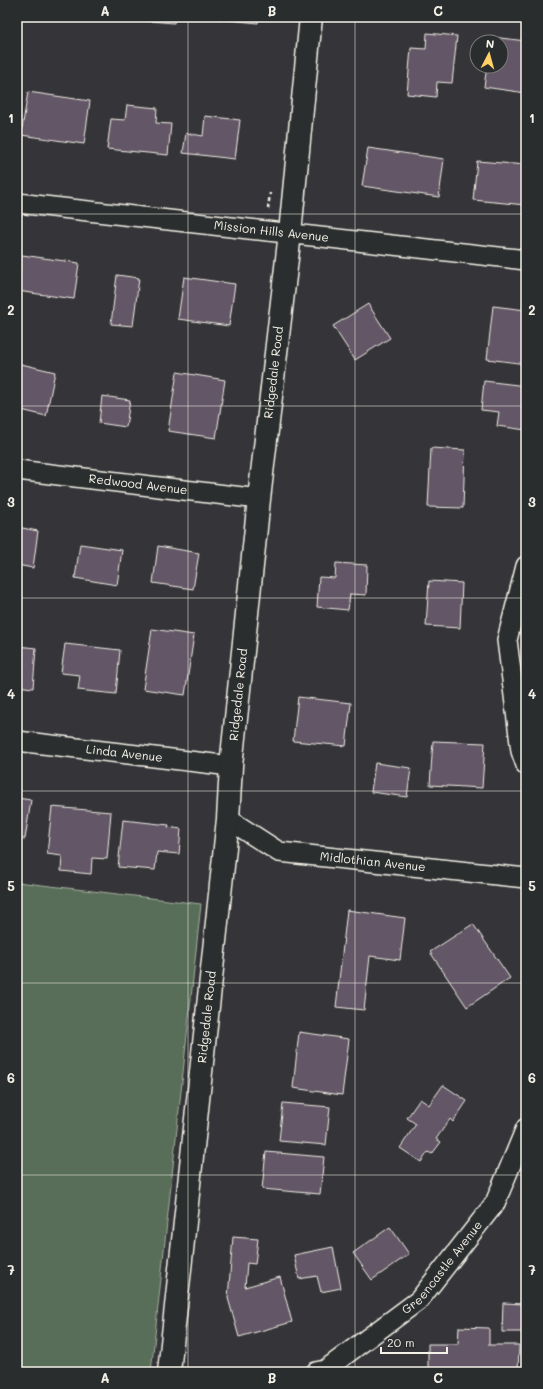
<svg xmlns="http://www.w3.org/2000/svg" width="543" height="1389" viewBox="0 0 543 1389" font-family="Mali,sans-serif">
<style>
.green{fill:#596e59;stroke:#a6b0a0}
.building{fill:#635766;stroke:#f4f1e8}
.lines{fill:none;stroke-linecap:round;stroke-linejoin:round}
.street-casing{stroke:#f4f1e8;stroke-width:22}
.secondary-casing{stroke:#f4f1e8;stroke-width:25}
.path{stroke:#f4f1e8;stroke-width:2.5;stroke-dasharray:4 3;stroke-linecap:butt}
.street{stroke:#2a2d2e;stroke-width:19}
.secondary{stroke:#2a2d2e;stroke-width:22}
.grid{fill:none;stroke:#f4f1e8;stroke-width:1;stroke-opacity:0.55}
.labels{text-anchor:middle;stroke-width:3;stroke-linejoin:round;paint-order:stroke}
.street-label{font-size:12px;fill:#f4f1e8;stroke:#2a2d2e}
.neatline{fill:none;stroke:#f4f1e8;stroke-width:1.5}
.grid-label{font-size:13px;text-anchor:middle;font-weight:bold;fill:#f4f1e8}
</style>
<rect width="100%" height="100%" fill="#353539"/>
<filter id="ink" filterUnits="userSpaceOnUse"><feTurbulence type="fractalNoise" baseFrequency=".025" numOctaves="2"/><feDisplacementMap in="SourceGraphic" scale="8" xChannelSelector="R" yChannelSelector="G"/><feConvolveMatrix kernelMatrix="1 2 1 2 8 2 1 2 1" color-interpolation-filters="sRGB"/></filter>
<g filter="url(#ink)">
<!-- green -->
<path class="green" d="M17,882L201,904L151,1372H17Z"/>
<!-- building -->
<path class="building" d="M125,17H175L174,23L125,19Z
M219,17H259L258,23L219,19Z
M427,33L457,36L452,83L437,82L436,97L407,94L411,48L426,49Z
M492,37L526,41V93L484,87L487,66H501V42H491Z
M28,92L90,101L84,144L21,135Z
M127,105L157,108L156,123L171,124L168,155L107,149L111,119L125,120Z
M205,116L240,120L235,159L183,153L186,133L203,136Z
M368,148L444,159L439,197L362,186Z
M477,161L526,165V205L473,200Z
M22,255L79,263L74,299L17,291Z
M117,275L139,278L133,326L111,324Z
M184,277L235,284L229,326L178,319Z
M368,304L390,338L355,360L333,326Z
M493,306L526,310V364L487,359Z
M17,363L55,372L46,416L17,409Z
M177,372L225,380L216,438L168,431Z
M484,381L526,386V430L497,426L499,412L481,410Z
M102,396L130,400L126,427L99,423Z
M431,448L465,450L463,508L428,507Z
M17,527L38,531L33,568L17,565Z
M80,544L122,550L117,585L75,578Z
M158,546L199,553L193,589L153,583Z
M336,563L367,565L366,595L350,594L348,610L317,607L319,577L335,578Z
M429,581L462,583L460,628L426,626Z
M152,629L194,635L185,695L143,689Z
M65,644L120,650L116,694L78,690L80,675L61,673Z
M17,646L36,648L33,688L17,686Z
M298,697L351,703L346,746L293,741Z
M433,741L485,743L482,788L430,785Z
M375,763L411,768L407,797L371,792Z
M17,798L31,800L25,839L17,838Z
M52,807L111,812L107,859L92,858L91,874L61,871L62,856L47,854Z
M123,820L169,825L168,827L181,829L179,854L157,852L155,870L118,867Z
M347,910L405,918L400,960L370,956L364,1010L336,1007Z
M473,924L510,978L467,1007L430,952Z
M299,1032L349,1039L342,1095L293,1088Z
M443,1085L467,1101L453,1122L450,1119L436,1139L441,1142L432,1154L428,1152L421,1162L400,1148L416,1124L407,1118L420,1099L429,1105Z
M283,1103L330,1107L326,1145L279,1141Z
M266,1152L324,1157L320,1194L262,1189Z
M390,1227L409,1254L372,1280L353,1253Z
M233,1237L258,1239L255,1264L247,1263L245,1287L280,1277L292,1322L239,1337L228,1298Z
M333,1247L341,1288L321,1292L317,1276L299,1279L294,1255Z
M503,1303L524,1304L523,1332H502Z
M459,1327L489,1328V1345H519L518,1372H428V1344H458Z"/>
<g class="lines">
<!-- street casing -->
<g class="street-casing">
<g id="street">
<path id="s1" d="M17,203L526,260"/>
<path id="s2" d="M17,470L259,499"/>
<path d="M526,566L507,640L521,751L526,765"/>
<path id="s3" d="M17,741L231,766"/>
<path id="s4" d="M228,819L279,852L526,878"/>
<path id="s5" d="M316,1372L325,1370L419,1300L495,1203L526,1128"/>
</g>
</g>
<!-- secondary casing -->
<g class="secondary-casing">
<g id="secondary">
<path id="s6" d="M169,1372L228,819L231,766L259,499L290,233L311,17"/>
</g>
</g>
<!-- path -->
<path class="path" d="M268,209L270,193"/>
<!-- street -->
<use href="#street" class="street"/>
<!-- secondary -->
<use href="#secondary" class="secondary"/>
</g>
</g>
<!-- grid -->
<path class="grid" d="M188,17V1372M355,17V1372M17,214H526M17,406H526M17,598H526M17,791H526M17,983H526M17,1175H526"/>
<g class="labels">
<!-- street labels -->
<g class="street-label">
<text dy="4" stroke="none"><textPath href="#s1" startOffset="256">Mission Hills Avenue</textPath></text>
<text dy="4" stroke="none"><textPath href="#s6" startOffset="1005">Ridgedale Road</textPath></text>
<text dy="4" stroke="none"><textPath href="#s2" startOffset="122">Redwood Avenue</textPath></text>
<text dy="4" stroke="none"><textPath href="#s6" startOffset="681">Ridgedale Road</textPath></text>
<text dy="4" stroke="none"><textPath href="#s3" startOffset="108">Linda Avenue</textPath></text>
<text dy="4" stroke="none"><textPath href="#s4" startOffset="155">Midlothian Avenue</textPath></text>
<text dy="4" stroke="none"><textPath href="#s6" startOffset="357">Ridgedale Road</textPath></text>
<text dy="4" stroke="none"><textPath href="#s5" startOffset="166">Greencastle Avenue</textPath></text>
</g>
</g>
<!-- margin -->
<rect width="543" height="1389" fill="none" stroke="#2a2d2e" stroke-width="44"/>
<!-- north arrow -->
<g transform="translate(489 54) rotate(6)"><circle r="19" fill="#2a2d2e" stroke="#7b7b78"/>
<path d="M0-3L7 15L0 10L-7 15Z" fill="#ffd166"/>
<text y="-6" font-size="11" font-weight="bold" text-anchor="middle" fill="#f4f1e8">N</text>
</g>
<!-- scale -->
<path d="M381 1347v6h66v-6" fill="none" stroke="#f4f1e8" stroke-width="2"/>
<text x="387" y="1347" font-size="12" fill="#f4f1e8" stroke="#2a2d2e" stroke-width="3" paint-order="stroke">20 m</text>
<rect x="22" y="22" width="499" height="1345" class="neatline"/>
<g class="grid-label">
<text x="105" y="16">A</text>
<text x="272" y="16">B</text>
<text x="438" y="16">C</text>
<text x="11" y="123">1</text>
<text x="532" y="123">1</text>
<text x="11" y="315">2</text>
<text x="532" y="315">2</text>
<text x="11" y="507">3</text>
<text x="532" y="507">3</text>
<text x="11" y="699">4</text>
<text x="532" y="699">4</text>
<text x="11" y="891">5</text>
<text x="532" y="891">5</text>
<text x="11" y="1083">6</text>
<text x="532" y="1083">6</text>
<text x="11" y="1275">7</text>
<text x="532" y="1275">7</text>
<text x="105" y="1383">A</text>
<text x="272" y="1383">B</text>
<text x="438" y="1383">C</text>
</g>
</svg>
